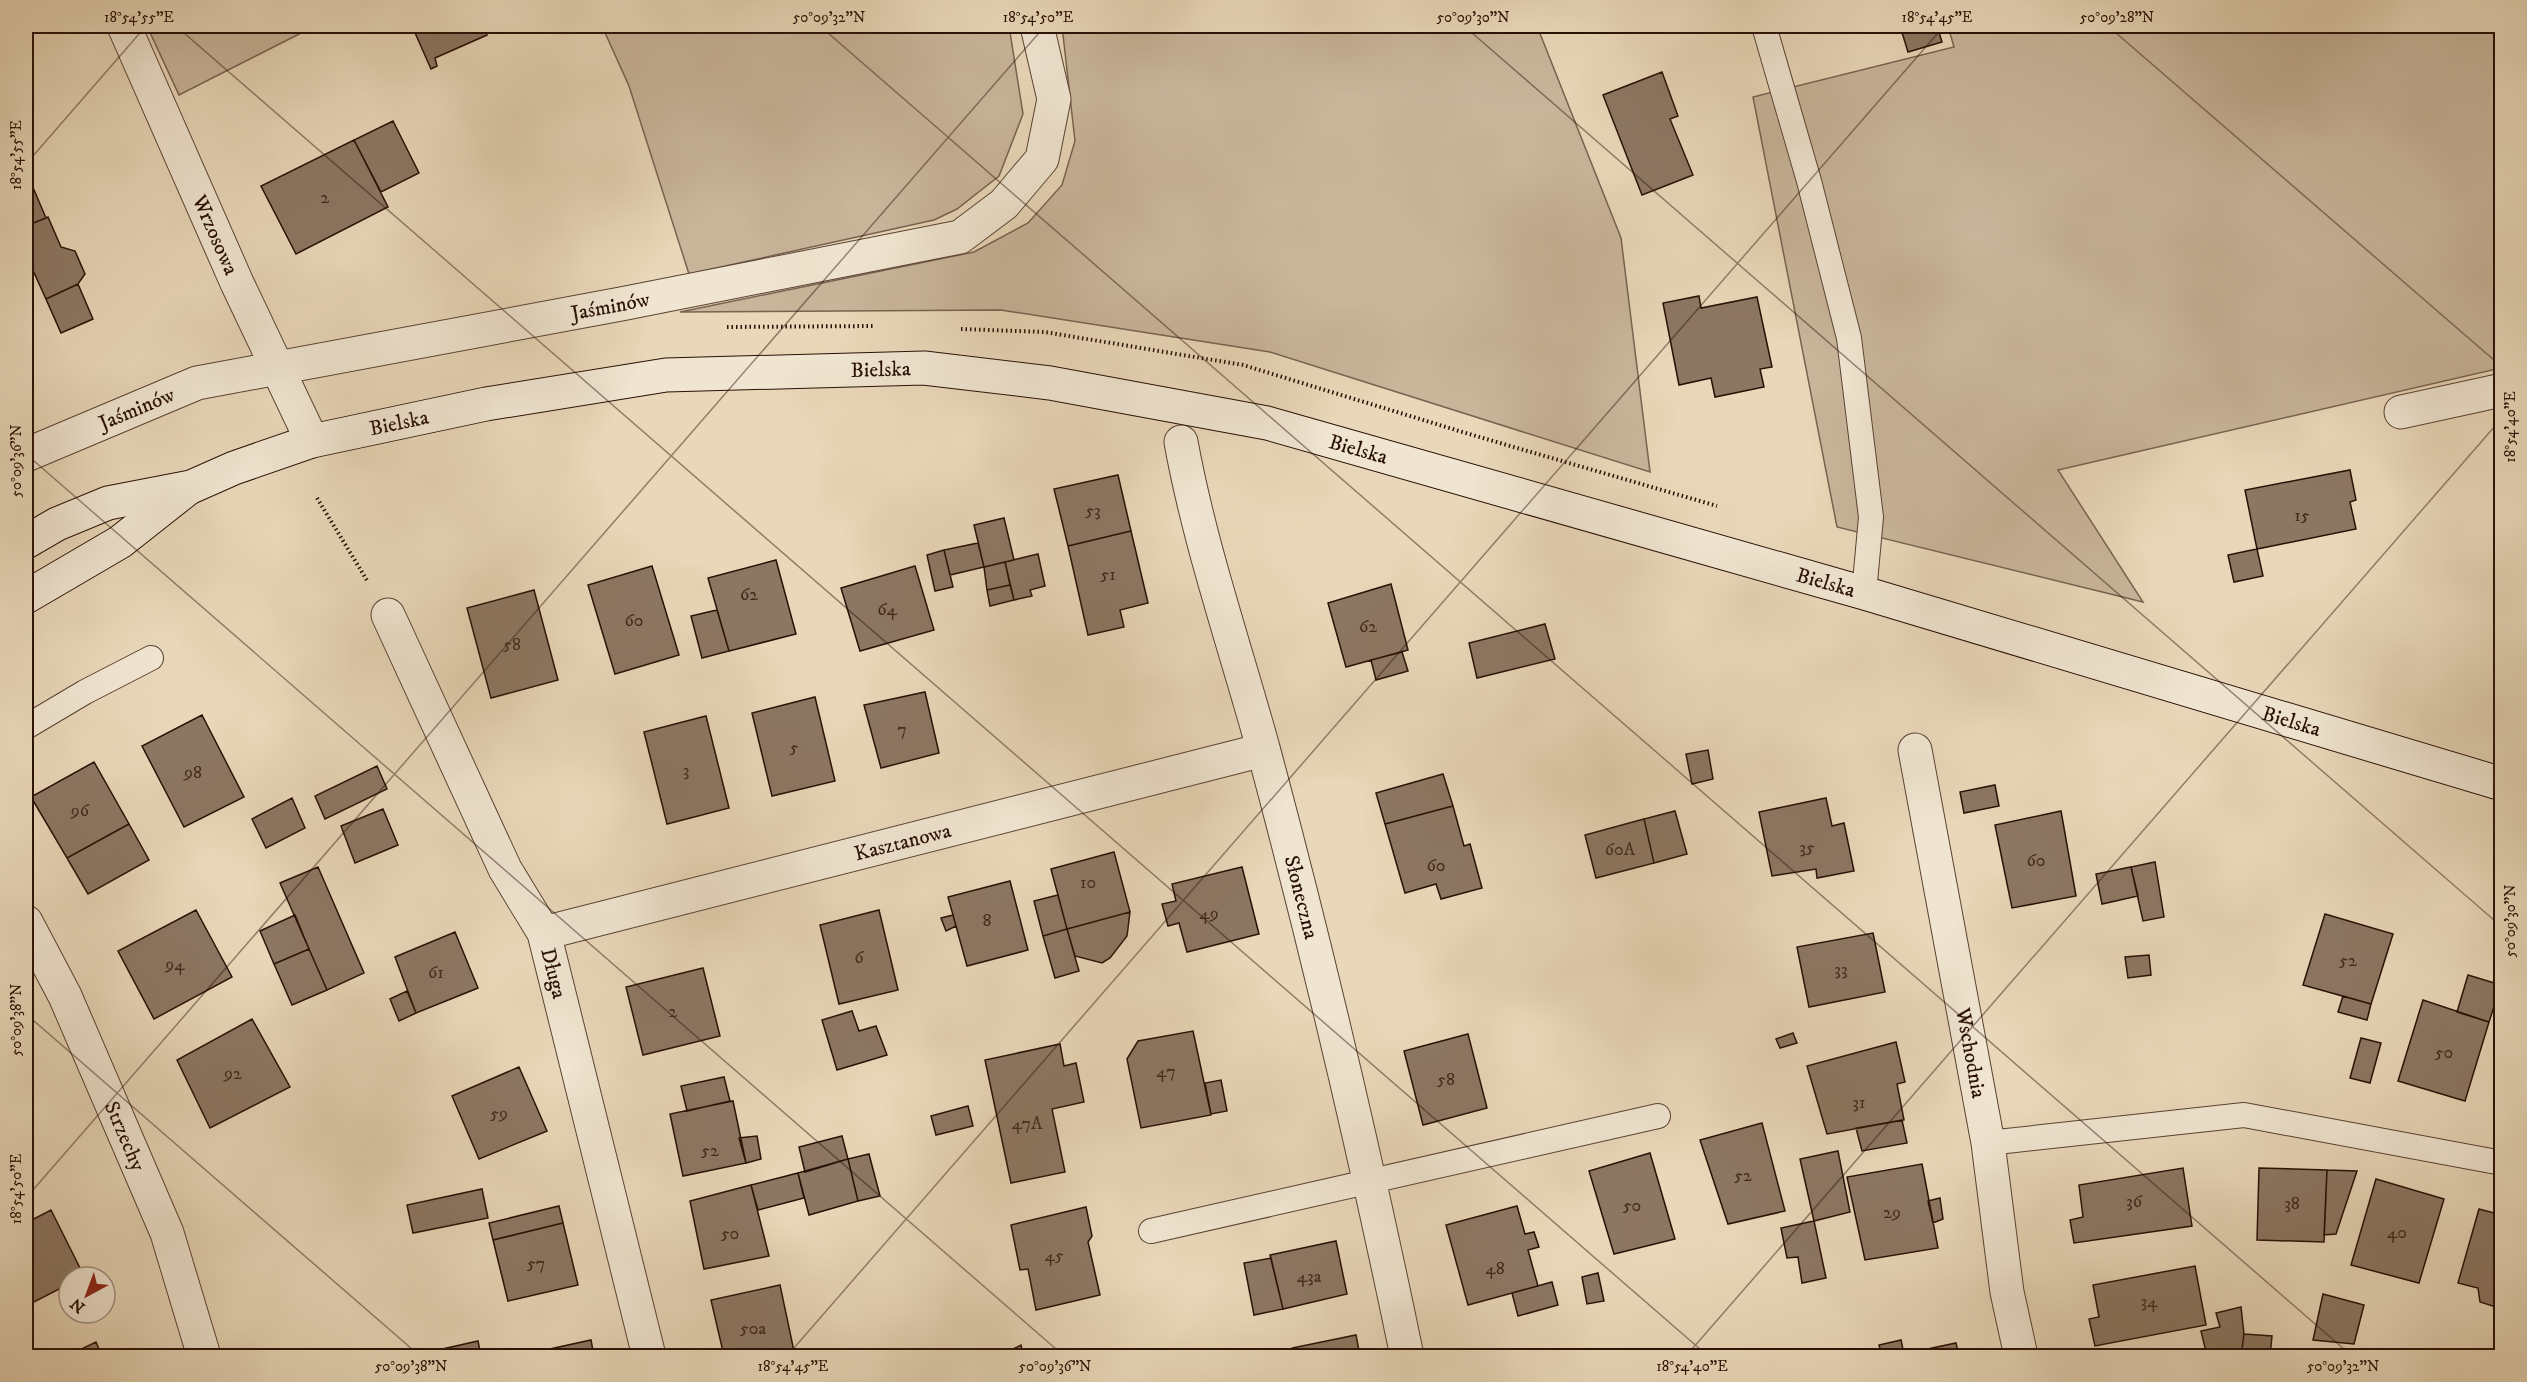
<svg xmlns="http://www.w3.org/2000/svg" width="2527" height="1382" viewBox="0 0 2527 1382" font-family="'IM FELL DW Pica',serif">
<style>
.green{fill:#c8b59a;stroke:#786250;stroke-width:1.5}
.building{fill:#8c7763;stroke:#291006;stroke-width:1.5}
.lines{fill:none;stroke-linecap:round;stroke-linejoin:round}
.service-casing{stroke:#594232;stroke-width:26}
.minor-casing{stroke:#594232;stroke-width:35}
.secondary-casing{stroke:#291006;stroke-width:35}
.path{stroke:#291006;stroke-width:4;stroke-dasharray:1.5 3;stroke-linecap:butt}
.service{stroke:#f0e5d1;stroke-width:24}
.minor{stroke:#f0e5d1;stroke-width:33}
.secondary{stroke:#f0e5d1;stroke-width:33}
.ticks{fill:none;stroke:#291006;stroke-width:1.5;stroke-opacity:0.45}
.labels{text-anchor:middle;stroke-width:4.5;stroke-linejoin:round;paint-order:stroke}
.number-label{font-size:18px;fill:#422a1d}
.street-label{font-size:21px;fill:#291006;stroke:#f0e5d1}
.neatline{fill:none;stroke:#291006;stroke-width:2}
.ticks-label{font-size:15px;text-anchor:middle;fill:#291006}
</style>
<rect width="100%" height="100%" fill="#e8d7b8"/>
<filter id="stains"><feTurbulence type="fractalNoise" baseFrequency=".00333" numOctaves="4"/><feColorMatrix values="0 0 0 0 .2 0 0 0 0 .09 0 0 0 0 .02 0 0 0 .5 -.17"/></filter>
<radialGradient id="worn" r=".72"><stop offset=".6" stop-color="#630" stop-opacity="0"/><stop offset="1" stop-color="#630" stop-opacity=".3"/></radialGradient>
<!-- green -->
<path class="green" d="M147,26H315L179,95Z
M602,26H1009L1023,114L999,176L957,209L934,220L689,274L629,86Z
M1062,26H1537L1621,238L1650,472L1270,352L1001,310L680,312L974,252L1028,223L1062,185L1075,141Z
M1948,26H2501V368L2058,470L2143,602L1837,527L1753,97L1954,47Z"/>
<!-- building -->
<path class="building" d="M412,26H483L487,35L435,58L437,66L431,69Z
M1900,26H1937L1942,42L1908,52Z
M1662,72L1678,116L1670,119L1693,175L1642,195L1603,95Z
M393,121L419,173L381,192L354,140Z
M354,140L388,207L296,254L261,186Z
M26,171L46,218L26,226Z
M48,217L61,247L75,251L85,274L78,284L46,299L26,255V226Z
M78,284L93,319L61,333L46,299Z
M1699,296L1701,308L1757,297L1772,367L1760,369L1764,387L1715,397L1711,378L1679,385L1663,303Z
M2350,470L2356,500L2350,502L2356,529L2257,549L2245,490Z
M1118,475L1131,531L1068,546L1054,489Z
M1004,518L1014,560L984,567L974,525Z
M1131,531L1148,603L1120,610L1124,627L1088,635L1068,546Z
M978,543L984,567L950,575L944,550Z
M2257,549L2263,576L2234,582L2228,555Z
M944,550L953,587L935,591L927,555Z
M1038,554L1045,586L1030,590L1032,596L1014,600L1005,562Z
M776,560L796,634L729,651L708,578Z
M1005,562L1010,585L987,590L984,567Z
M652,566L679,655L615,674L588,585Z
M915,566L934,630L860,651L841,588Z
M1391,584L1408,650L1346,667L1328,603Z
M1010,585L1014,600L990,606L987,590Z
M534,590L558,680L491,698L467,608Z
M717,610L729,651L702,658L691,616Z
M1545,624L1555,659L1477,678L1469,643Z
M1402,652L1408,671L1376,680L1371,660Z
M925,692L939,753L881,768L864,705Z
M815,697L835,781L772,796L752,713Z
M202,715L244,797L184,827L142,746Z
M706,716L729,808L667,824L644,732Z
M1708,750L1713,779L1692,784L1686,754Z
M94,762L129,824L67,858L31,797Z
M377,766L387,789L325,819L315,796Z
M1443,774L1453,806L1385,824L1376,793Z
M1995,785L1999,806L1964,813L1960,792Z
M292,798L305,828L266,848L252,819Z
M1826,798L1832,826L1844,823L1854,871L1817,878L1816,869L1772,876L1759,812Z
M1453,806L1464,846L1470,844L1482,888L1441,899L1436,884L1405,893L1385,824Z
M383,809L398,845L355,863L341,826Z
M1675,811L1687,854L1654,863L1644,819Z
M2061,811L2076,896L2012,908L1995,825Z
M1644,819L1654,863L1596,878L1585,835Z
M129,824L149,860L88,894L67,858Z
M1114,852L1130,912L1067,929L1051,869Z
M2155,862L2164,917L2143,921L2131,867Z
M318,867L364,973L327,990L280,883Z
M1242,867L1259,934L1187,952L1179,923L1168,926L1162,904L1176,901L1172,884Z
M2131,867L2138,896L2102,904L2096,874Z
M1010,881L1028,950L967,966L948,897Z
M1058,895L1067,929L1043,936L1034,901Z
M196,910L232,977L154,1019L118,951Z
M879,910L898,990L839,1004L820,925Z
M1130,912L1127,936L1110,958L1102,963L1075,956L1067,929Z
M2325,914L2393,934L2371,1004L2303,985Z
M295,915L309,949L274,964L260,931Z
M953,915L956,926L946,931L941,918Z
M1067,929L1079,971L1055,978L1043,936Z
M455,932L478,988L416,1013L395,957Z
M1873,933L1885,992L1809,1007L1797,947Z
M309,949L327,990L292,1005L274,964Z
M2149,955L2151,975L2128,978L2125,957Z
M703,968L720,1036L643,1055L626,987Z
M2468,975L2501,985L2489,1022L2457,1012Z
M407,991L416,1013L399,1021L390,999Z
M2343,996L2371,1004L2367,1020L2338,1012Z
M2423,1000L2489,1022L2465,1101L2398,1081Z
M852,1011L859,1031L876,1026L887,1055L837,1070L822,1020Z
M252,1019L290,1087L210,1128L177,1060Z
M1193,1031L1211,1115L1141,1128L1127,1059L1138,1041Z
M1793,1033L1797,1043L1780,1048L1776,1039Z
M1468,1034L1487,1108L1423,1125L1404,1051Z
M2361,1038L2381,1043L2370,1083L2350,1078Z
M1896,1042L1905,1082L1897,1084L1904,1120L1827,1134L1807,1066Z
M1060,1044L1064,1066L1076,1063L1084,1102L1052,1109L1065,1172L1011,1183L985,1060Z
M519,1067L547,1131L479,1159L452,1096Z
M724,1077L730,1101L687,1111L681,1086Z
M1221,1080L1227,1111L1211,1114L1205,1083Z
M733,1101L746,1163L683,1176L670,1114Z
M968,1106L973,1126L936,1135L931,1116Z
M1902,1120L1907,1143L1862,1151L1856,1128Z
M1762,1123L1785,1211L1728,1224L1700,1140Z
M757,1136L761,1159L746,1163L739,1138Z
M842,1136L848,1159L805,1172L799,1147Z
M1838,1151L1850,1212L1814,1221L1800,1159Z
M1650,1153L1675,1239L1614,1254L1589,1171Z
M869,1154L880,1196L858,1201L848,1159Z
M848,1159L858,1201L809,1215L798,1173Z
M1922,1164L1938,1248L1865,1260L1847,1177Z
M2183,1168L2192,1226L2074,1243L2070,1220L2083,1217L2079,1185Z
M2259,1168L2327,1170L2324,1242L2257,1240Z
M2327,1170L2357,1171L2336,1234L2324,1235Z
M798,1173L804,1198L758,1210L751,1185Z
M2376,1179L2444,1199L2419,1283L2351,1265Z
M751,1185L769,1256L704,1269L690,1201Z
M482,1189L488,1218L413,1233L407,1205Z
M1940,1198L1943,1219L1933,1223L1928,1201Z
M559,1206L563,1223L493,1240L489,1223Z
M1517,1206L1525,1234L1534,1232L1539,1247L1528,1250L1538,1286L1468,1305L1446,1225Z
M1086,1207L1092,1236L1088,1242L1100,1295L1036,1310L1028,1269L1020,1270L1011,1225Z
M2479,1209L2502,1215V1309L2480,1302L2478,1288L2458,1283Z
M51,1210L84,1276L69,1277V1284L26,1306V1223Z
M1814,1221L1826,1278L1802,1283L1798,1257L1787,1258L1781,1228Z
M563,1223L578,1285L508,1301L493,1240Z
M1336,1241L1347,1294L1283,1309L1270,1255Z
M1271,1258L1283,1309L1254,1315L1244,1263Z
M2195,1266L2206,1325L2095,1346L2089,1319L2099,1317L2093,1285Z
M1598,1273L1604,1301L1587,1304L1582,1277Z
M1552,1282L1558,1305L1518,1316L1512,1293Z
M780,1285L795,1356H724L711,1300Z
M2323,1294L2364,1305L2354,1344L2313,1340Z
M2241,1307L2244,1334L2241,1356H2207L2201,1331L2220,1327L2216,1313Z
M2244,1334L2272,1336L2270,1356H2241Z
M1356,1335L1360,1356H1294L1292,1348Z
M591,1340L594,1356H518Z
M1901,1340L1904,1354L1882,1356L1879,1345Z
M478,1341L481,1356H417L416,1355Z
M96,1342L102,1356H67Z
M1956,1343L1959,1356H1890L1904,1354Z
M1021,1345L1023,1356H999Z"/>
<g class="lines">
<!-- service casing -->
<g class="service-casing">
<path id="service" d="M1764,26L1809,181L1849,338L1871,517L1864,593
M26,727L85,692L151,658
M1988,1143L2244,1115L2502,1163
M1151,1231L1658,1116"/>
</g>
<!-- minor casing -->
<g class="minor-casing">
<g id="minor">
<path id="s1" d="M124,26L237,283L312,441"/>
<path d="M2401,412L2502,390"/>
<path id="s2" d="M1181,442C1200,546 1235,646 1263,748C1317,949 1365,1153 1407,1356"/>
<path id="s3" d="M26,455L197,383L621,304L960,237L1004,204L1042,159L1054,99L1037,26"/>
<path id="s4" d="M388,615L505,869L544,933L649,1356"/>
<path id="s5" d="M1915,750L1988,1143L2007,1292L2021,1356"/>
<path id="s6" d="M26,922L65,996L167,1233L204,1356"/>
<path id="s7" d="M544,933L1263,750"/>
</g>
</g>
<!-- secondary casing -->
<g class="secondary-casing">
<g id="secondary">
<path id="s8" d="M26,542L57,524L108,503L191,487L234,468L312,441L486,404L666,375L924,368L1050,383L1267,423L1864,593L2502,784"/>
<path d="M26,597L120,542L186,490"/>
</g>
</g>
<!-- path -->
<path class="path" d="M727,327L873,326
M961,329L1045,332L1243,365L1469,434L1717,506
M317,498L368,582"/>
<!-- service -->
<use href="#service" class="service"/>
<!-- minor -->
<use href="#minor" class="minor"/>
<!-- secondary -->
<use href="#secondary" class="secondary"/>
</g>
<!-- ticks -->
<path class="ticks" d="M176,26L1708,1356M820,26L2352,1356M1464,26L2502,927M2108,26L2502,367M26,164L146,26M26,454L1064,1356M26,1014L420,1356M26,1198L1045,26M787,1356L1944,26M1686,1356L2502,418"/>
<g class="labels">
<!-- number labels -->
<g class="number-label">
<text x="325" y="203">2</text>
<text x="1093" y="516">53</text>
<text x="2302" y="521">15</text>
<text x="1108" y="580">51</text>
<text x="749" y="600">62</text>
<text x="887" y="615">64</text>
<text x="634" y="626">60</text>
<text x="1368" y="632">62</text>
<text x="512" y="650">58</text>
<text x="902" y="735">7</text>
<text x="794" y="753">5</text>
<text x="686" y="776">3</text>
<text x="193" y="778">98</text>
<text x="80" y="816">96</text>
<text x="1807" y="853">35</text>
<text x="1620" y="855">60A</text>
<text x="2036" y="866">60</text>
<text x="1436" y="871">60</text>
<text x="1088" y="888">10</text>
<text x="1209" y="919">49</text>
<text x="987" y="926">8</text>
<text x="859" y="963">6</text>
<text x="2348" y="966">52</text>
<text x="175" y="970">94</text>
<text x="1841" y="975">33</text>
<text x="436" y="978">61</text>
<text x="673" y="1017">2</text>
<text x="2444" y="1058">50</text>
<text x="1166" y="1077">47</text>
<text x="233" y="1079">92</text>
<text x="1446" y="1085">58</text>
<text x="1859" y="1108">31</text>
<text x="499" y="1119">59</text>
<text x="1027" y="1129">47A</text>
<text x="710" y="1156">52</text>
<text x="1743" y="1181">52</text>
<text x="2134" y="1207">36</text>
<text x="2292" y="1209">38</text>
<text x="1632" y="1211">50</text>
<text x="1892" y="1218">29</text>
<text x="2397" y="1238">40</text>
<text x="730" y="1239">50</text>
<text x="1054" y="1261">45</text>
<text x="536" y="1269">57</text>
<text x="1495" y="1274">48</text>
<text x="1309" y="1282">43a</text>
<text x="2149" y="1307">34</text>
<text x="753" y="1334">50a</text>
</g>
<!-- street labels -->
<g class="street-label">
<text dy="7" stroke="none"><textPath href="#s1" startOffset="228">Wrzosowa</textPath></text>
<text dy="7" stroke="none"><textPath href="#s3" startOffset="606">Jaśminów</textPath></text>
<text dy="7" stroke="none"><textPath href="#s8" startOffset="880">Bielska</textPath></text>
<text dy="7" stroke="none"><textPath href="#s3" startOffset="120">Jaśminów</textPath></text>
<text dy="7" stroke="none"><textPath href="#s8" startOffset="394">Bielska</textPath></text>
<text dy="7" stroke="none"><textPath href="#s8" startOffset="1366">Bielska</textPath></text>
<text dy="7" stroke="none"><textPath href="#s8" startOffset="1852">Bielska</textPath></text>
<text dy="7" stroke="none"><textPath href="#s8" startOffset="2338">Bielska</textPath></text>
<text dy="7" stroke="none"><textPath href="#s7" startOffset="370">Kasztanowa</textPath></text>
<text dy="7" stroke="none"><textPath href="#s2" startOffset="471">Słoneczna</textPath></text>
<text dy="7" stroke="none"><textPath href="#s4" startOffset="396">Długa</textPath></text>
<text dy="7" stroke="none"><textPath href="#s5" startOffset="308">Wschodnia</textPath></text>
<text dy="7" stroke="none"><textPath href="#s6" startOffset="236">Strzechy</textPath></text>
</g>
</g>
<!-- margin -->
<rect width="2527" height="1382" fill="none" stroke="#e8d7b8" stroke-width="66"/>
<!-- north arrow -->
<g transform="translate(87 1295) rotate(221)"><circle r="28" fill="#f0e5d1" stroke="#a09080" stroke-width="1.5"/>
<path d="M0-4.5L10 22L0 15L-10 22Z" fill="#8f2418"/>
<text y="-9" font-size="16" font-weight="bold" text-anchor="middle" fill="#291006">N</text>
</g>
<rect x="33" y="33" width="2461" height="1316" class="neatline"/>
<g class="ticks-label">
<text x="139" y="22">18°54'55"E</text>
<text x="829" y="22">50°09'32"N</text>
<text x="1038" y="22">18°54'50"E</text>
<text x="1473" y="22">50°09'30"N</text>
<text x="1937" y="22">18°54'45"E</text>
<text x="2117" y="22">50°09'28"N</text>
<text transform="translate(16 155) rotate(-90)" y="5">18°54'55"E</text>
<text transform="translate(2510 427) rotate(-90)" y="5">18°54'40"E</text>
<text transform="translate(16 461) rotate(-90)" y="5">50°09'36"N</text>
<text transform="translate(2510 921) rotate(-90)" y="5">50°09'30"N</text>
<text transform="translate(16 1020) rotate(-90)" y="5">50°09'38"N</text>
<text transform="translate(16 1189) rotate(-90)" y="5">18°54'50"E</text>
<text x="411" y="1371">50°09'38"N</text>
<text x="793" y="1371">18°54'45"E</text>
<text x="1055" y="1371">50°09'36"N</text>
<text x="1692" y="1371">18°54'40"E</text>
<text x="2343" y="1371">50°09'32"N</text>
</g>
<rect width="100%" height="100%" filter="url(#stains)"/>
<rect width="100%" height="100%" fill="url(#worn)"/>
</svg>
